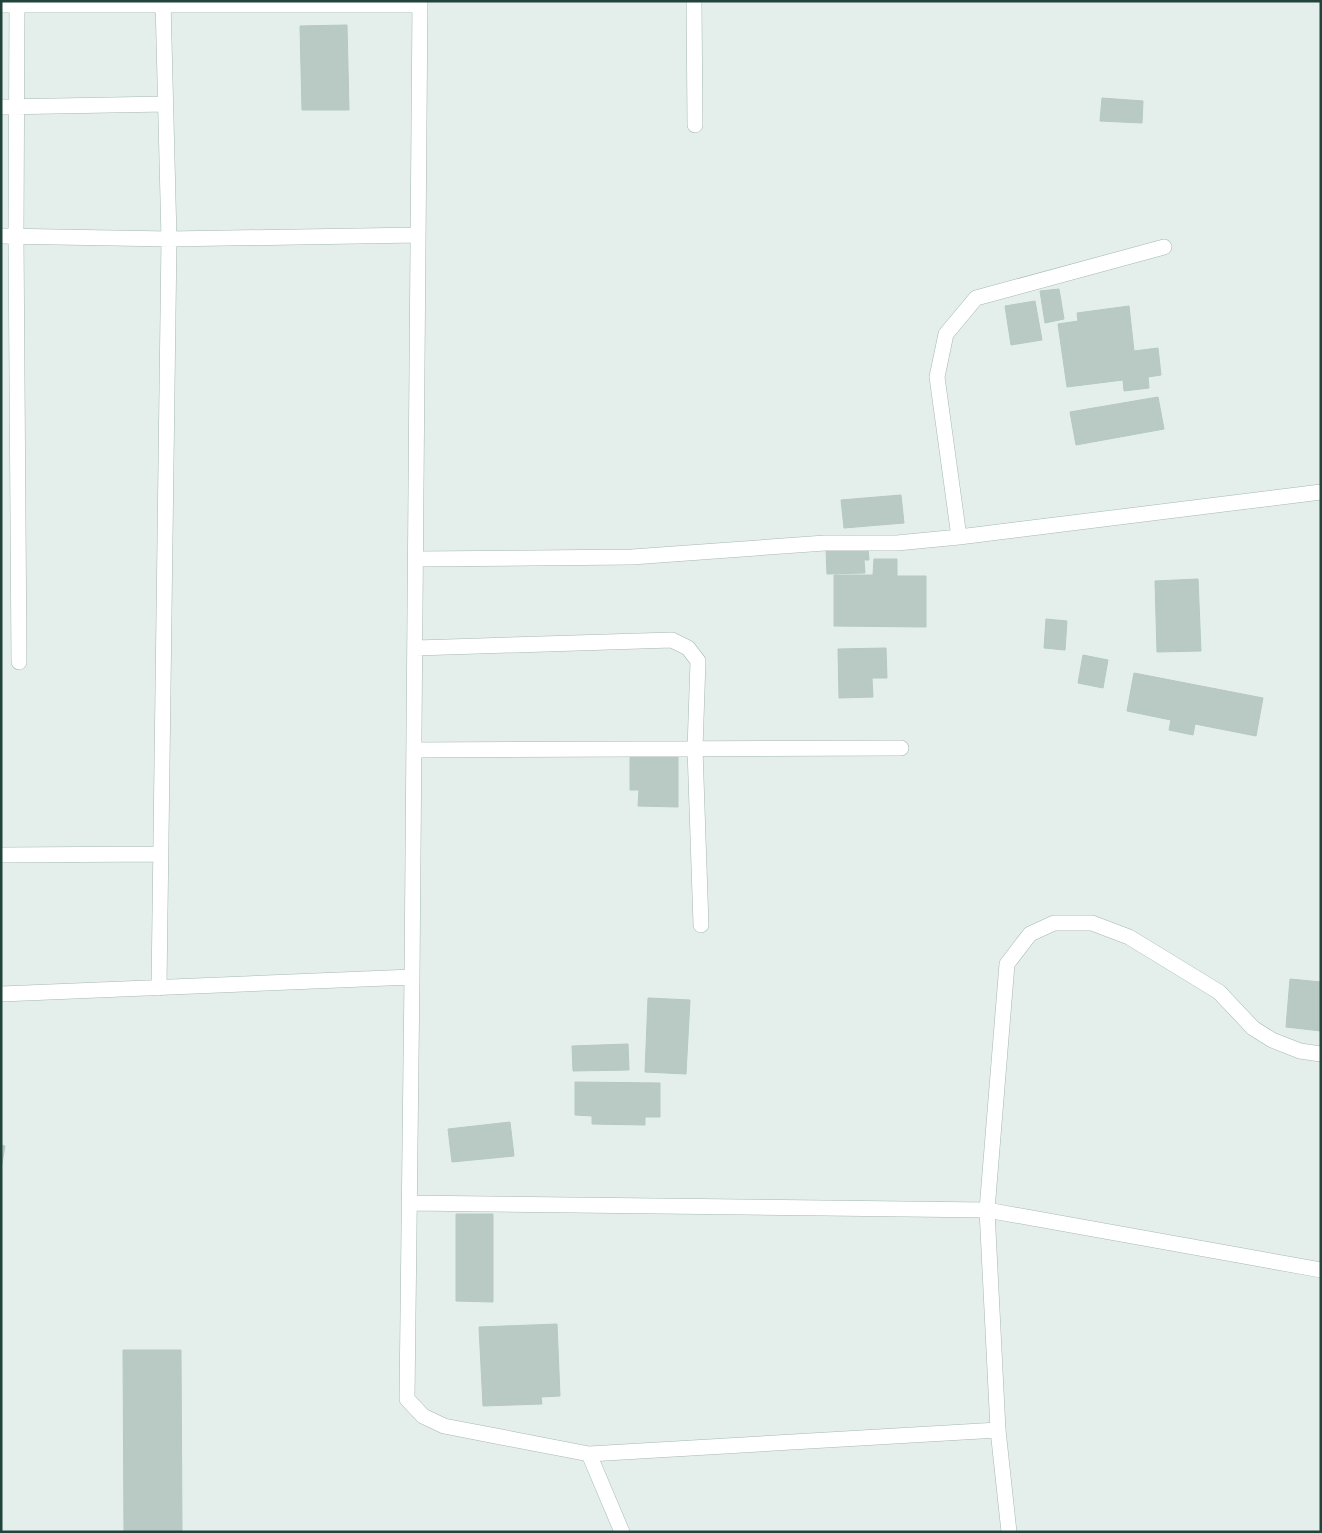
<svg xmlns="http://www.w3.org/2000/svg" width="1322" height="1533" viewBox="0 0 1322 1533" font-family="'Alegreya Sans',sans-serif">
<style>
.building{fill:#b9cac4;stroke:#b5c9c2}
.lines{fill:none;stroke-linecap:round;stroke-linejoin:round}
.street-casing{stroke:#a6b8b3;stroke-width:16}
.street{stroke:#fff;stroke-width:15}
</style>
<rect width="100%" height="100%" fill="#e4efeb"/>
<!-- building -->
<path class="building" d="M347,25L349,110H302L300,26Z
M1102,98L1143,101L1142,123L1100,121Z
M1059,289L1064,319L1045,323L1040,291Z
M1035,301L1042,340L1011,345L1005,306Z
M1129,306L1134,351L1158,348L1161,375L1148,377L1149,388L1124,391L1123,380L1067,387L1058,324L1078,321L1077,313Z
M1158,397L1164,429L1076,445L1070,412Z
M901,495L904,523L844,528L841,500Z
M868,547L869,560H864L865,573L827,574L826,549Z
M874,559H897V576H926V627L834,626V575H873Z
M1198,579L1201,651L1157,652L1155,581Z
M1046,619L1067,621L1065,650L1044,648Z
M886,648L887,678H872L873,697L839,698L838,649Z
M1083,655L1108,660L1103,688L1078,683Z
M1134,673L1263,698L1256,736L1195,724L1193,735L1169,730L1171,720L1127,711Z
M630,754H678V807L638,806L639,790H630Z
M1290,979L1321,982V1031L1286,1027Z
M648,998L690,1000L686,1074L645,1072Z
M628,1044L629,1070L573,1071L572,1046Z
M575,1082L660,1083V1117H645V1125L592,1124V1116L575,1115Z
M510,1122L514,1156L452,1162L448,1129Z
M1,1145L5,1146L1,1169Z
M456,1214H493V1302L456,1301Z
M557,1324L560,1396L541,1397L542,1404L483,1406L479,1327Z
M123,1350H181L182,1532H124Z"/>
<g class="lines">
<!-- street casing -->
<g class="street-casing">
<path id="street" d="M17,1L16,236L19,662
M420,1L412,977L407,1399L423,1416L444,1426L589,1454L998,1430
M694,1L695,125
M1,5H420
M1,107L166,104
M1,236L169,239L418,235
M959,537L937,377L946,334L976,298L1164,247
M416,559L632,557L825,543H897L959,537L1321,492
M416,648L672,640L688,648L698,661L695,749L701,925
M414,750L901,748
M1,855L161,854
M159,988L169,239L163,1
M1,994L412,977
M409,1203L987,1210L1321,1270
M589,1454L622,1532
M1009,1532L998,1430L987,1210L1007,964L1030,934L1054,923H1092L1129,937L1219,992L1253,1028L1272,1040L1300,1051L1321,1054"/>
</g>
<!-- street -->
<use href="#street" class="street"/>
</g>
<!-- border -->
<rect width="1322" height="1533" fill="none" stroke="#21433c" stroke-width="5"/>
</svg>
